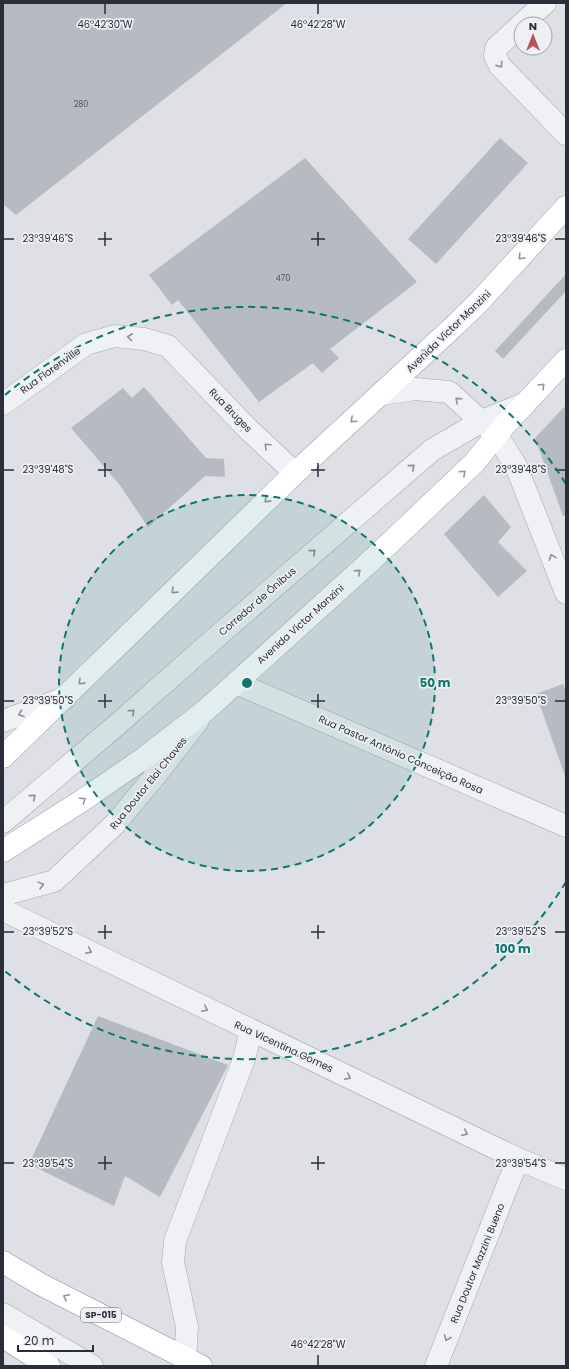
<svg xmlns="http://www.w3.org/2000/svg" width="569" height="1369" viewBox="0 0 569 1369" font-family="Poppins,sans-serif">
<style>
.building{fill:#b6bac1}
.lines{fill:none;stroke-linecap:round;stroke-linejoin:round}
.minor-casing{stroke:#a4a7ae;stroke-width:23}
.major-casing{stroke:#9ea5af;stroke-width:23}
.highway-casing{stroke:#878e9a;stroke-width:23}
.minor{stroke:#f0f1f4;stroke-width:22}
.major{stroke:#fff;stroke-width:22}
.highway{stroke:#fff;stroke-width:22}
.oneway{stroke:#8c9097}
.oneway2{stroke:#94969c}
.ticks{fill:none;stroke:#292e3a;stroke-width:1.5}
.ring{fill:none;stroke:#0f766e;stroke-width:2;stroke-dasharray:7 5}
.labels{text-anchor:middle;stroke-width:3.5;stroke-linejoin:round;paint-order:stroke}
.number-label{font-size:8px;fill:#4c515c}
.shield{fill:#edeff3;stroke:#646872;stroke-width:1}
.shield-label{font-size:9px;font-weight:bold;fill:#292e3a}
.street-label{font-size:10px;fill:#292e3a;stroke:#edeff3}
.ticks-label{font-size:10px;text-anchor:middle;fill:#292e3a;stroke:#edeff3;stroke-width:3.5;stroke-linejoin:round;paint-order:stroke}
.centre{fill:#0f766e;stroke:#edeff3;stroke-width:2}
.ring-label{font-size:12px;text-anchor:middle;font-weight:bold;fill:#0f766e;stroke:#edeff3;stroke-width:3.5;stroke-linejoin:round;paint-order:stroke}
</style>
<rect width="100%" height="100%" fill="#dee0e5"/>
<!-- building -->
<path class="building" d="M3,3H287L16,215L3,204Z
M500,138L528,163L436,264L408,239Z
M305,158L417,282L330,349L339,358L322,373L313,363L259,402L178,300L172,305L149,275Z
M566,274V291L503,359L495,351Z
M144,387L206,458L224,459L225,477L205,476L148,527L119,484L71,428L123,388L132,398Z
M564,407L566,409V515L563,516L535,438Z
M484,495L511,527L498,542L527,571L498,597L444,534Z
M563,684L566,691V779L536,694Z
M98,1016L228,1065L160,1197L125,1176L114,1206L29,1164Z"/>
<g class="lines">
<!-- minor casing -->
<g class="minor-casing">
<path id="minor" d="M522,24L545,3
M521,25L496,48L495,56L500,66L566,134
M382,394L415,389L449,392L497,436L516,466L566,593
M3,404L86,344L115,336L144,339L168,346L249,430L295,473
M236,683L566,826
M3,721L65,698
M3,822L119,723L213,640L432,450L482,421L526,403
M3,895L54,881L115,824L155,776L198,721
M3,910L518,1159L566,1179
M3,1314L92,1366
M185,1359L187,1327L173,1262L175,1241L244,1059L251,1031
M436,1366L518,1159"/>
</g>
<!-- major casing -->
<g class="major-casing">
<path id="major" d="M3,757L295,473L451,329L478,303L566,207
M3,851L83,800L144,758L206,710L375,557L474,463L504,426L566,360"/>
</g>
<!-- highway casing -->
<g class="highway-casing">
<path id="highway" d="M3,1262L40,1284L201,1366
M3,1337L49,1366"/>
</g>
<!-- minor -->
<use href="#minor" class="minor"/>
<!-- major -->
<use href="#major" class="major"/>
<!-- highway -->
<use href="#highway" class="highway"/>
</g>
<!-- one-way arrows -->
<defs><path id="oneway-chevron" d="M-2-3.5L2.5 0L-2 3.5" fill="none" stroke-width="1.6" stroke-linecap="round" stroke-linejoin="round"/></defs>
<g class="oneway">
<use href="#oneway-chevron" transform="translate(500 65) rotate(55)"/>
<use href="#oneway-chevron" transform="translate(130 337) rotate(-174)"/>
<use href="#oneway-chevron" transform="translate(458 400) rotate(-138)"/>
<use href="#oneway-chevron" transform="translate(267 446) rotate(-137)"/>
<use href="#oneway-chevron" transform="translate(412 467) rotate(-40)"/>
<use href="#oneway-chevron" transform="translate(313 552) rotate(-41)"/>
<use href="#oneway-chevron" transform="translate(552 557) rotate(-111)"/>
<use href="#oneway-chevron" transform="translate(132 712) rotate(-42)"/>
<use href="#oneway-chevron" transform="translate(21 714) rotate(160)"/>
<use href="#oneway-chevron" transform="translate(33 797) rotate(-40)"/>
<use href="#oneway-chevron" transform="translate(41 885) rotate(-15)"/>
<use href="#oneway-chevron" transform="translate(89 951) rotate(26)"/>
<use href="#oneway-chevron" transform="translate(205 1009) rotate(26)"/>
<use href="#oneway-chevron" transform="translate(348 1077) rotate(26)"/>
<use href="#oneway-chevron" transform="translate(465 1133) rotate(26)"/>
<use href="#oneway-chevron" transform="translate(447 1338) rotate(112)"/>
</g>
<g class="oneway2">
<use href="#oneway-chevron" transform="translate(521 257) rotate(133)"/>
<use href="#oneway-chevron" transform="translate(542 386) rotate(-46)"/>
<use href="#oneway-chevron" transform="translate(353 420) rotate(138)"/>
<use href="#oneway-chevron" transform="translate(463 473) rotate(-43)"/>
<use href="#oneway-chevron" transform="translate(267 500) rotate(136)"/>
<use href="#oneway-chevron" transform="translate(358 572) rotate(-42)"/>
<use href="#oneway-chevron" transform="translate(174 591) rotate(136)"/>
<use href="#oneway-chevron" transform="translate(81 682) rotate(136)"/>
<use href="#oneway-chevron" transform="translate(83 800) rotate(-34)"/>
<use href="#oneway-chevron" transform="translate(66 1297) rotate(-153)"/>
</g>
<!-- ticks -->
<path class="ticks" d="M105,4V14M318,4V14M105,232V246M318,232V246M4,239H14M98,239H112M311,239H325M555,239H565M105,463V477M318,463V477M4,470H14M98,470H112M311,470H325M555,470H565M105,694V708M318,694V708M4,701H14M98,701H112M311,701H325M555,701H565M105,925V939M318,925V939M4,932H14M98,932H112M311,932H325M555,932H565M105,1156V1170M318,1156V1170M4,1163H14M98,1163H112M311,1163H325M555,1163H565M318,1355V1365"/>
<!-- distance rings -->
<circle cx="247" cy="683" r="188" fill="#0f766e" fill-opacity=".12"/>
<g class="ring">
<circle cx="247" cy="683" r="188"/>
<path d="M566 882A376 376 0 0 1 5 971M5 395A376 376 0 0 1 566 484"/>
</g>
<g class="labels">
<!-- number labels -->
<g class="number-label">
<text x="81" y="107">280</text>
<text x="283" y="281">470</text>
</g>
<!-- shield labels -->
<rect class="shield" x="81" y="1308" width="40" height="14" rx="3"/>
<g class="shield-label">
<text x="101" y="1318">SP-015</text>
</g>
<!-- street labels -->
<g class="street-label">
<text transform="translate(448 331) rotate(-44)" y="4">Avenida Víctor Manzini</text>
<text transform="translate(50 370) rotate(-36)" y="4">Rua Florenville</text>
<text transform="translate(231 410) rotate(46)" y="4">Rua Bruges</text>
<text transform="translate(257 601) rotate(-41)" y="4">Corredor de Ônibus</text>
<text transform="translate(300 624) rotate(-42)" y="4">Avenida Víctor Manzini</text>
<text transform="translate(401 754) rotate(24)" y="4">Rua Pastor Antônio Conceição Rosa</text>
<text transform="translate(148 783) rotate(-51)" y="4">Rua Doutor Eloi Chaves</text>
<text transform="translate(284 1046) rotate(25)" y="4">Rua Vicentina Gomes</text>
<text transform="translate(477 1263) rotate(-68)" y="4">Rua Doutor Mazzini Bueno</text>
</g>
</g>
<g class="ticks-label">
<text x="105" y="28">46°42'30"W</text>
<text x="318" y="28">46°42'28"W</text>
<text x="48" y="242">23°39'46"S</text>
<text x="521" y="242">23°39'46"S</text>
<text x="48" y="473">23°39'48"S</text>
<text x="521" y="473">23°39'48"S</text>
<text x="48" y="704">23°39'50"S</text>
<text x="521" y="704">23°39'50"S</text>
<text x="48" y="935">23°39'52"S</text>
<text x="521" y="935">23°39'52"S</text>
<text x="48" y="1167">23°39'54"S</text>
<text x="521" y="1167">23°39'54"S</text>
<text x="318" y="1348">46°42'28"W</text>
</g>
<circle cx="247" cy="683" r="6" class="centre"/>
<g class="ring-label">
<text x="435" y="687">50 m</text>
<text x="513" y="953">100 m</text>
</g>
<!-- border -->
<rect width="569" height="1369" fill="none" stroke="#292e3a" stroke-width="8"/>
<!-- north arrow -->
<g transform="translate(533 36)"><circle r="19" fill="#edeff3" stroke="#9fa2a9"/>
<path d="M0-3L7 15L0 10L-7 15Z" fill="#bd505c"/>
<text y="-6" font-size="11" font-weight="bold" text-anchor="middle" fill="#292e3a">N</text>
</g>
<!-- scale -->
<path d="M18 1345v6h75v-6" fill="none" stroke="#292e3a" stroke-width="2"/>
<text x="24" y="1345" font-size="12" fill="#292e3a" stroke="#edeff3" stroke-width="3" paint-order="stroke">20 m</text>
</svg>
